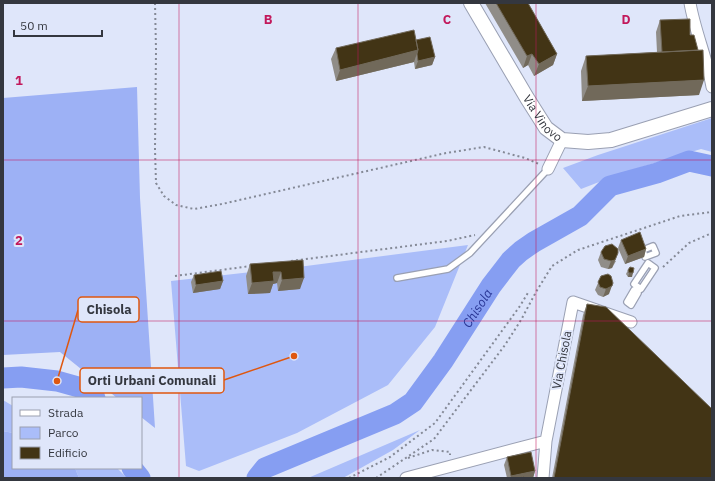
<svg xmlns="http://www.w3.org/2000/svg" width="715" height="481" viewBox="0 0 715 481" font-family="'IBM Plex Sans',sans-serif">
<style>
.green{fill:#aabdf9}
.forest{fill:#9db1f5}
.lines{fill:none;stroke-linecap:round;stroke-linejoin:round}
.river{stroke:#869ef2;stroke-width:21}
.service-casing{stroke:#9aa0b3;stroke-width:8}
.minor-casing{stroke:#9aa0b3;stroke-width:13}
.tertiary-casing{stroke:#9aa0b3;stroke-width:16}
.path{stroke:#848996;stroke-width:2;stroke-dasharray:2 3;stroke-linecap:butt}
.service{stroke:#fff;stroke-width:5.5}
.minor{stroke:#fff;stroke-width:11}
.tertiary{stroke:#fff;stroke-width:14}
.wall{fill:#908d88}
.shaded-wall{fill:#71695a}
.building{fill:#423415;stroke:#71695a}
.grid{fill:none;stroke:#c2185b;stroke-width:1;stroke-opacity:0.55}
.labels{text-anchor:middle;stroke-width:4;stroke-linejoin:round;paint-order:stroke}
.street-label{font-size:12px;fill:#34373f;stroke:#dfe6fa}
.water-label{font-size:13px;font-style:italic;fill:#2a3796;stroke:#dfe6fa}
.grid-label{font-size:13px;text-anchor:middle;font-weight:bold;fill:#c2185b;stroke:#dfe6fa;stroke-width:4;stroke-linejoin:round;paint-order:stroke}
.leader{fill:none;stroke:#df570f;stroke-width:1.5}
.callout-dot{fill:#df570f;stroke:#dfe6fa;stroke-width:1.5}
.callout{fill:#dfe6fa;stroke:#df570f;stroke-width:1.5}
.callout-label{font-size:13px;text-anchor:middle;font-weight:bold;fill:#34373f}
</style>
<rect width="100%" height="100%" fill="#dfe6fa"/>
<!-- green -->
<path class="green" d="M712,118V152L701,149L625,172L581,189L563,168L598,155Z
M468,245L435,327L388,385L297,433L199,471L186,466L171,281L306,266Z
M3,400L13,406V433L3,431Z
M420,430L393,450L343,478H308Z
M75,468H117L127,478H79Z"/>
<!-- forest -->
<path class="forest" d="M137,87L140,198L155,428L141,417V398H117L60,352L3,355V98Z
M3,431L13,433V468H75L79,478H3Z"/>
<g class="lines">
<!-- river -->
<g class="river">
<path d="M3,378L21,377L57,381L82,388L95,398"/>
<path d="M132,468L140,478"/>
<path id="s1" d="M257,478L265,468L395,414L413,402L443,361L491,286L511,260L521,251L534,242L580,216L610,186L657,173L689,161L712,166"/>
</g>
<!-- service casing -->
<g class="service-casing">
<path id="service" d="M653,246L656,253L645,257L643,250Z
M648,263L655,268L641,289L634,284Z
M397,278L448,269L470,253L548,169
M634,290L638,293L631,305L627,302Z"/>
</g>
<!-- minor casing -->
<g class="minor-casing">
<path id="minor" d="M690,3C695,32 707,58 712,87
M548,169L562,140
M406,478L546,441
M543,478L546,441L573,302L631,322"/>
</g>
<!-- tertiary casing -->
<g class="tertiary-casing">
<g id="tertiary">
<path id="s2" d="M471,3L527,98L546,128L562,140L588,142L611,140L712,109"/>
</g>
</g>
<!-- path -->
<path class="path" d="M155,3L156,50L155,149L156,183L164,196L176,205L194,209L222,204L446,153L484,147L525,158L539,164
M291,261L447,241L475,235
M663,267L689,243L712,233
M175,276L251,266
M408,458L432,450L450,452V455
M349,478L390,457L435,423L520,306L529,291
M376,478L434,439L505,345L521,320L536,292L552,266L578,250L680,216L712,212"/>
<!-- service -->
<use href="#service" class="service"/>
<!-- minor -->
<use href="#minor" class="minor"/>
<!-- tertiary -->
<use href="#tertiary" class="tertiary"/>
</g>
<!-- wall -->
<path class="wall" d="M485,3H528L557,54L553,65L534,76L528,65L523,68Z
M660,20L690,35L699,95L582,101L581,71L586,56L657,52L656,32Z
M416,40L435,57L432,65L415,69L414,62L336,81L331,59L336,48Z
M621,240L646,249L644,257L625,264L618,248Z
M601,252L616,261L612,268L608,269L601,267L598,260Z
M303,260L300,289L278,291L277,283L273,284L270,293L248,294L246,276L250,264Z
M628,270L632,277H628L626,274Z
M194,275L223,281L220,289L193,293L191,282Z
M601,276L609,294L603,297L598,295L595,290Z
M587,304L712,478H552L583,315Z
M507,457L535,471L533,478H507L504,465Z"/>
<!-- shaded-wall -->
<path class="shaded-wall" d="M418,50L414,62L336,81L340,70Z
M532,54L528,65L523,68L527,56Z
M557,54L553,65L534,76L539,64Z
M435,57L432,65L415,69L418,61Z
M704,80L699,95L582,101L588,86Z
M646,249L644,257L625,264L628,256Z
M618,253L612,268L608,269L611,261Z
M273,272H281L277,283L273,284L270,293L248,294L252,283Z
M629,273H633L632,277H628Z
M304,278L300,289L278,291L282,280Z
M223,281L220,289L193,293L196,285Z
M613,283L609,294L603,297L606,289Z
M535,471L533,478H510L511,476Z"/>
<!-- building -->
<path class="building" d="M496,3H528L557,54L539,64L532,54L527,56Z
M690,19V35H694L698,50L662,52L660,20Z
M414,30L418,50L340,70L336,48Z
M430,37L435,57L418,61L417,54L418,50L416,40Z
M703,50L704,80L588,86L586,56Z
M640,232L646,249L628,256L621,240Z
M612,244L618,249V253L615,260L611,261L604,259L601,252L605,246Z
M303,260L304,278L282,280L281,272H273L274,281L252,283L250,264Z
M630,267L634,268L633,273H629L628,270Z
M221,271L223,281L196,285L194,275Z
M608,274L611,276L613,283L612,286L606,289L600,287L598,282L601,276Z
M587,304L606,307L712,409V478H554Z
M531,452L535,471L511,476L507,457Z
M524,476V478H518Z"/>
<!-- grid -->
<path class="grid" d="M179,3V478M358,3V478M536,3V478M3,160H712M3,321H712"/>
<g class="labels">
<!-- street labels -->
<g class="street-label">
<text dy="4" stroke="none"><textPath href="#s2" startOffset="136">Via Vinovo</textPath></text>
<text transform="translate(562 360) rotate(-79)" y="4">Via Chisola</text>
</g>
<!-- water labels -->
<g class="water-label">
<text dy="5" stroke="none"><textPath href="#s1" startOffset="289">Chisola</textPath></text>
</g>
</g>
<g class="grid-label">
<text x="268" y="24">B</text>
<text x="447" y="24">C</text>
<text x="626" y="24">D</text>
<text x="19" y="85">1</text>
<text x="19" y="245">2</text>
</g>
<!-- callouts -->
<path class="leader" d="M57 381L78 310M294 356L224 380"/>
<g class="callout-dot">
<circle cx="57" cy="381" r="4"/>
<circle cx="294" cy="356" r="4"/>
</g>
<g class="callout">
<rect x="78" y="297" width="61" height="25" rx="4"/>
<rect x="80" y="368" width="144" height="25" rx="4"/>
</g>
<g class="callout-label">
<text x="109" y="314">Chisola</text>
<text x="152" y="385">Orti Urbani Comunali</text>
</g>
<!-- border -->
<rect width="715" height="481" fill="none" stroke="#34373f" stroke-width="8"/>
<!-- legend -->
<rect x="12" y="397" width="130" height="72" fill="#dfe6fa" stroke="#9ba0af"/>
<rect x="20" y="410" width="20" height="6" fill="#ffffff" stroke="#9ba0af"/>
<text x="48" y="417" font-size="12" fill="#34373f">Strada</text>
<rect x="20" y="427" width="20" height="12" fill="#aabdf9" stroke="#9ba0af"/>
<text x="48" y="437" font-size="12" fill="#34373f">Parco</text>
<rect x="20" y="447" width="20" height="12" fill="#423415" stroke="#9ba0af"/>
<text x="48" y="457" font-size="12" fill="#34373f">Edificio</text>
<!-- scale -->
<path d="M14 30v6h88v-6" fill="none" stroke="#34373f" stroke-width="2"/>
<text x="20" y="30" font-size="12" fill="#34373f" stroke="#dfe6fa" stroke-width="3" paint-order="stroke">50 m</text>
</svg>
